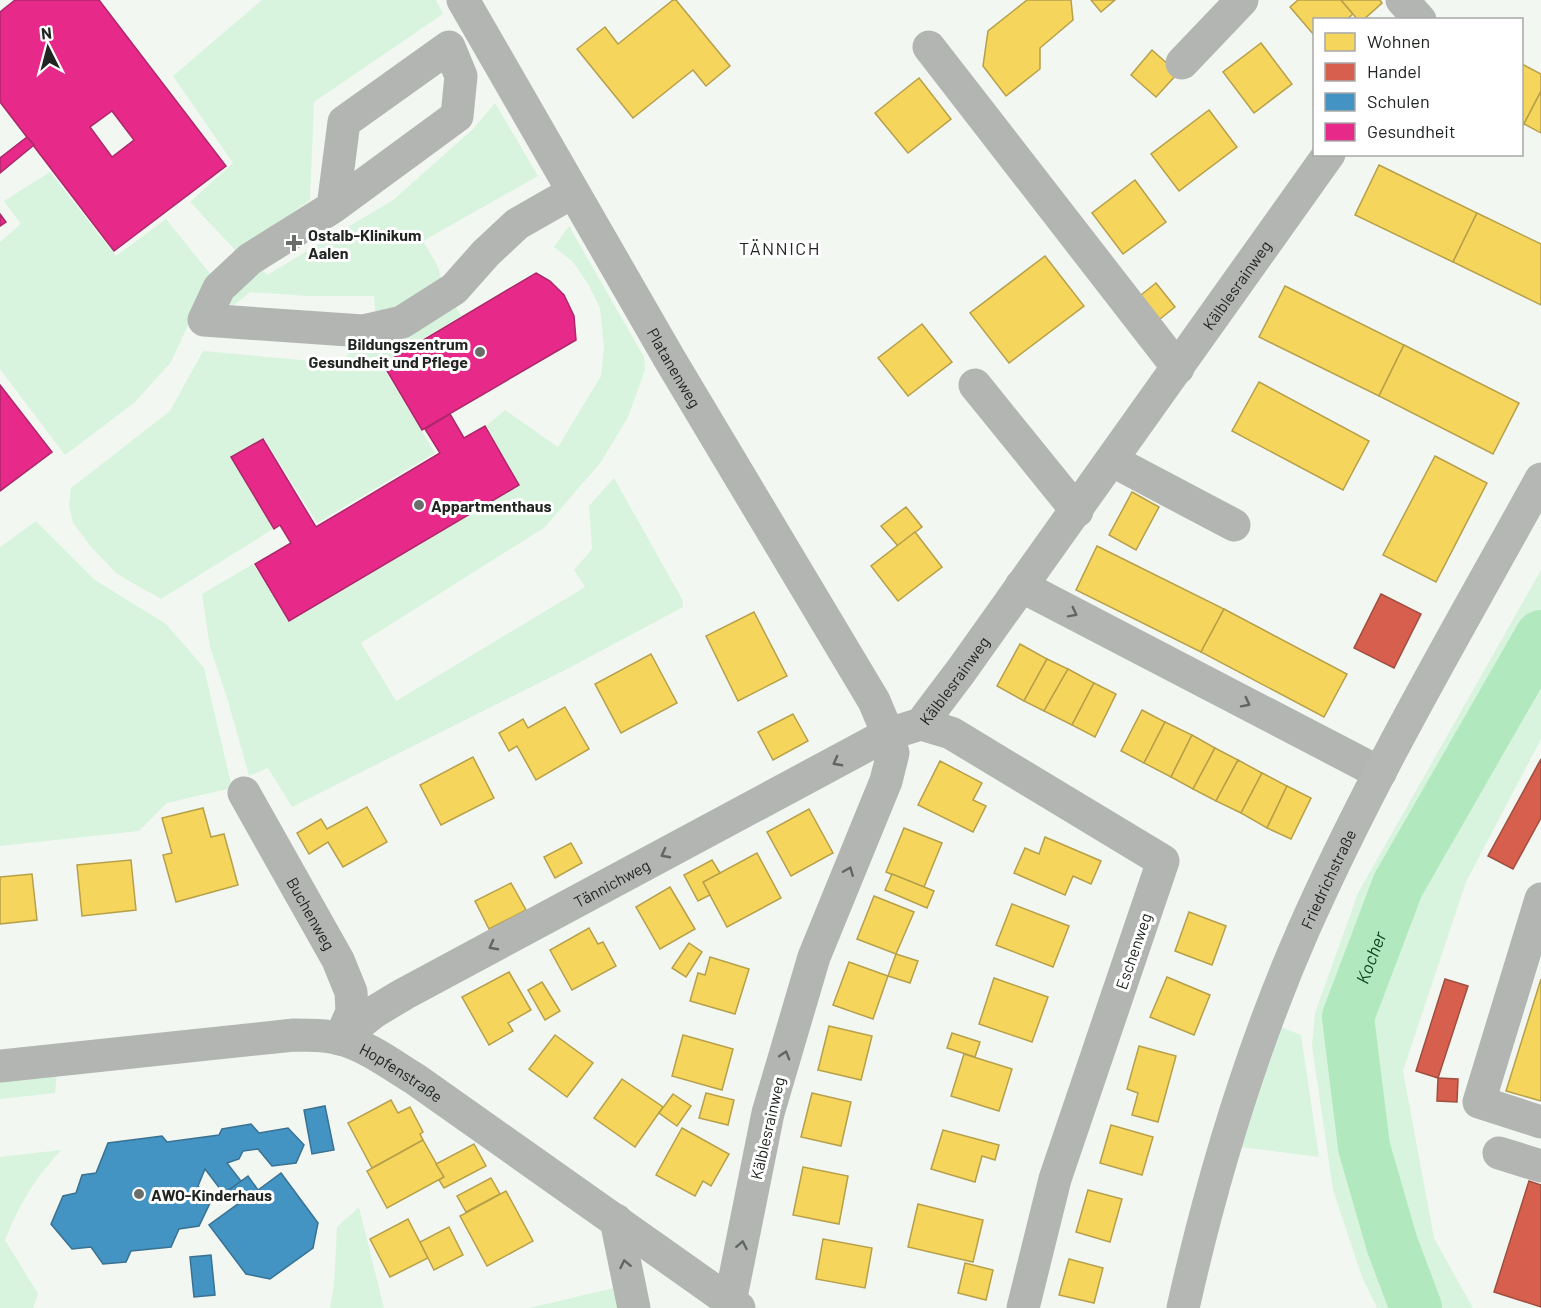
<svg xmlns="http://www.w3.org/2000/svg" width="1541" height="1308" font-family="Barlow,sans-serif">
	<style>
		.green { fill: #d9f4de }
		.homes { fill: #f6d55c; stroke: #b6a04a; stroke-width: 1.5 }
		.shops { fill: #d6604d; stroke: #a04e40; stroke-width: 1.5 }
		.schools { fill: #4393c3; stroke: #397292; stroke-width: 1.5 }
		.health { fill: #e7298a; stroke: #ac286a; stroke-width: 1.5; fill-rule: evenodd }
		.lines { fill: none; stroke-linecap: round; stroke-linejoin: round }
		.river { stroke: #b1e8bd; stroke-width: 52 }
		.minor { stroke: #b2b5b2; stroke-width: 33 }
		.major { stroke: #b4b7b4; stroke-width: 33 }
		.oneway { stroke: #626662 }
		.poi-dot { fill: #6a6e6a; stroke: #fff; stroke-width: 2 }
		.labels { text-anchor: middle; dominant-baseline: central; stroke-width: 6; stroke-linejoin: round; paint-order: stroke }
		.poi-label { font-size: 16px; font-weight: bold; fill: #212521; stroke: #fff; text-anchor: start }
		.street-label { font-size: 16px; fill: #212521; stroke: #fff }
		.neighbourhood-label { font-size: 18px; letter-spacing: 1.5px; fill: #212521; stroke: #fff }
		.water-label { font-size: 18px; font-style: italic; fill: #0f4823; stroke: #fff }
	</style>
	<rect width="100%" height="100%" fill="#f2f7f2"/>
	<!-- green -->
	<g class="green">
		<polygon points="262,0 436,0 443,14 314,102 310,200 237,252 190,202 233,163 173,76"/>
		<polygon points="495,103 538,176 423,241 438,266 441,279 376,319 374,296 308,296 250,292 232,307 229,301 259,266 267,275 393,200 473,129"/>
		<polygon points="50,172 116,256 166,219 211,275 171,362 134,403 65,455 0,369 0,242 21,224 4,201"/>
		<polygon points="569,226 644,357 645,370 628,417 601,462 544,528 361,643 396,701 585,587 574,570 592,549 589,506 614,478 682,599 683,607 567,669 292,807 268,768 249,776 228,701 210,647 202,594 253,564 289,622 520,485 486,426 505,410 558,447 601,376 604,347 600,308 588,284 573,262 554,247"/>
		<polygon points="453,302 461,316 381,364 435,453 317,523 264,438 231,458 273,529 161,599 117,574 92,548 73,523 69,506 71,488 170,411 203,351 345,364 351,342"/>
		<polygon points="36,521 95,580 166,624 204,668 232,788 167,803 139,831 0,846 0,547"/>
		<polygon points="1541,570 1541,739 1466,882 1403,1071 1434,1238 1473,1308 1377,1308 1362,1277 1333,1190 1312,1046 1315,1013 1358,893"/>
		<polygon points="1276,1025 1301,1035 1319,1157 1232,1146"/>
		<polygon points="57,1071 55,1093 0,1099 0,1077"/>
		<path d="M61,1150C34,1180 20,1203 5,1240L38,1294L33,1308H0V1157Z"/>
		<polygon points="359,1207 384,1308 330,1308 334,1285 337,1227"/>
		<polygon points="614,1288 618,1308 529,1308"/>
	</g>
	<!-- homes -->
	<g class="homes">
		<polygon points="673,0 676,0 730,66 706,86 693,70 633,118 577,49 605,27 618,44"/>
		<polygon points="1027,0 1071,0 1073,20 1040,48 1040,69 1006,96 983,66 988,31"/>
		<polygon points="1091,0 1115,0 1101,12"/>
		<polygon points="1298,0 1341,0 1353,14 1346,20 1314,20 1314,35 1290,7"/>
		<polygon points="1341,0 1380,0 1382,3 1363,20 1358,20"/>
		<polygon points="1261,43 1292,84 1254,113 1223,72"/>
		<polygon points="1152,50 1178,73 1156,97 1131,75"/>
		<polygon points="1522,64 1541,74 1541,91 1524,124 1522,123"/>
		<polygon points="919,78 951,119 908,153 875,113"/>
		<polygon points="1541,91 1541,133 1524,124"/>
		<polygon points="1209,110 1237,147 1179,191 1151,154"/>
		<polygon points="1379,165 1477,213 1453,262 1355,215"/>
		<polygon points="1135,180 1166,222 1123,254 1092,213"/>
		<polygon points="1477,213 1541,244 1541,305 1453,262"/>
		<polygon points="1045,256 1084,306 1009,363 970,313"/>
		<polygon points="1156,283 1175,307 1155,323 1136,299"/>
		<polygon points="1285,286 1404,345 1379,396 1259,337"/>
		<polygon points="922,324 952,362 908,396 878,358"/>
		<polygon points="1404,345 1519,403 1493,454 1379,396"/>
		<polygon points="1259,382 1369,441 1343,490 1232,431"/>
		<polygon points="1435,456 1487,483 1436,582 1383,555"/>
		<polygon points="1132,492 1159,507 1136,550 1109,535"/>
		<polygon points="906,507 922,527 898,546 881,526"/>
		<polygon points="915,532 942,567 898,601 871,566"/>
		<polygon points="1097,546 1224,609 1201,652 1076,590"/>
		<polygon points="1224,609 1347,674 1324,717 1201,652"/>
		<polygon points="754,612 787,676 738,701 706,636"/>
		<polygon points="1020,644 1047,659 1024,701 997,686"/>
		<polygon points="651,654 677,703 621,733 595,684"/>
		<polygon points="1047,659 1068,669 1044,711 1024,701"/>
		<polygon points="1068,669 1094,683 1072,725 1044,711"/>
		<polygon points="1094,683 1116,694 1095,737 1072,725"/>
		<polygon points="565,707 589,749 536,780 517,746 509,751 499,733 523,719 528,728"/>
		<polygon points="1142,710 1165,722 1144,763 1121,751"/>
		<polygon points="793,714 808,741 773,760 758,732"/>
		<polygon points="1165,722 1192,735 1171,777 1144,763"/>
		<polygon points="1192,735 1215,748 1193,789 1171,777"/>
		<polygon points="1215,748 1238,760 1216,801 1193,789"/>
		<polygon points="473,757 494,798 441,825 420,785"/>
		<polygon points="1238,760 1262,773 1241,813 1216,801"/>
		<polygon points="940,761 982,783 973,800 986,806 973,832 918,805"/>
		<polygon points="1262,773 1287,786 1267,828 1241,813"/>
		<polygon points="1287,786 1311,798 1291,839 1267,828"/>
		<polygon points="367,807 387,842 343,867 328,842 309,854 297,833 321,819 327,829"/>
		<polygon points="203,808 211,837 224,834 238,885 176,902 163,855 172,853 162,818"/>
		<polygon points="809,809 833,853 791,876 767,832"/>
		<polygon points="904,828 942,843 924,887 886,872"/>
		<polygon points="1045,837 1101,861 1091,884 1073,876 1065,895 1014,873 1025,848 1039,854"/>
		<polygon points="571,843 582,863 555,878 544,857"/>
		<polygon points="757,853 781,898 727,927 703,882"/>
		<polygon points="131,860 136,910 82,916 77,865"/>
		<polygon points="712,860 720,873 703,882 710,895 698,901 684,875"/>
		<polygon points="32,874 37,920 0,924 0,877"/>
		<polygon points="892,874 934,891 927,908 885,890"/>
		<polygon points="511,883 526,910 489,929 475,901"/>
		<polygon points="670,887 695,929 660,949 636,907"/>
		<polygon points="874,896 914,912 896,954 857,939"/>
		<polygon points="1012,904 1069,926 1053,967 996,945"/>
		<polygon points="1189,912 1226,926 1212,965 1175,951"/>
		<polygon points="589,928 598,944 603,942 616,966 572,990 550,950"/>
		<polygon points="689,943 702,952 686,977 672,968"/>
		<polygon points="896,954 918,961 910,983 888,976"/>
		<polygon points="710,957 749,969 735,1014 690,1001 698,973 705,975"/>
		<polygon points="849,962 888,976 873,1019 833,1005"/>
		<polygon points="509,972 531,1010 508,1023 513,1031 489,1045 462,997"/>
		<polygon points="1167,977 1210,995 1194,1035 1150,1017"/>
		<polygon points="994,978 1048,997 1032,1042 979,1024"/>
		<polygon points="1541,979 1541,1101 1506,1091"/>
		<polygon points="542,982 560,1011 545,1020 528,990"/>
		<polygon points="829,1026 872,1036 861,1080 818,1070"/>
		<polygon points="952,1033 980,1042 975,1057 947,1048"/>
		<polygon points="555,1035 593,1063 567,1097 529,1069"/>
		<polygon points="683,1035 733,1049 722,1090 672,1076"/>
		<polygon points="1139,1046 1176,1056 1158,1122 1132,1115 1138,1093 1127,1089"/>
		<polygon points="964,1054 1012,1069 999,1111 951,1096"/>
		<polygon points="622,1079 663,1107 635,1147 594,1118"/>
		<polygon points="706,1093 734,1100 728,1125 699,1118"/>
		<polygon points="812,1093 851,1102 841,1146 801,1137"/>
		<polygon points="673,1094 691,1106 677,1126 659,1113"/>
		<polygon points="391,1100 398,1113 410,1107 423,1132 420,1134 423,1140 372,1168 348,1123"/>
		<polygon points="1111,1125 1153,1137 1142,1175 1100,1163"/>
		<polygon points="682,1128 729,1154 711,1186 703,1181 695,1196 656,1175"/>
		<polygon points="943,1130 999,1145 995,1160 982,1156 975,1182 931,1169"/>
		<polygon points="423,1140 444,1177 387,1208 367,1171"/>
		<polygon points="474,1144 486,1166 444,1188 439,1180 444,1177 436,1164"/>
		<polygon points="803,1167 848,1176 839,1224 793,1215"/>
		<polygon points="491,1178 500,1194 466,1212 457,1196"/>
		<polygon points="1088,1190 1122,1199 1110,1242 1076,1232"/>
		<polygon points="506,1191 533,1241 487,1266 460,1216"/>
		<polygon points="918,1204 983,1220 973,1262 908,1247"/>
		<polygon points="408,1219 428,1258 390,1277 370,1239"/>
		<polygon points="449,1227 463,1255 434,1270 420,1242"/>
		<polygon points="823,1239 872,1248 865,1288 816,1279"/>
		<polygon points="1069,1259 1103,1268 1094,1303 1059,1295"/>
		<polygon points="965,1263 993,1270 986,1300 958,1293"/>
	</g>
	<!-- shops -->
	<g class="shops">
		<polygon points="1381,594 1421,614 1394,668 1354,648"/>
		<polygon points="1541,759 1541,818 1513,869 1488,856"/>
		<polygon points="1445,979 1468,986 1438,1078 1416,1071"/>
		<polygon points="1438,1078 1458,1079 1457,1102 1437,1101"/>
		<polygon points="1529,1181 1541,1185 1541,1307 1494,1292"/>
	</g>
	<!-- schools -->
	<g class="schools">
		<polygon points="325,1106 334,1150 312,1154 304,1110"/>
		<polygon points="251,1124 259,1133 288,1128 304,1145 296,1163 272,1166 258,1149 243,1151 239,1159 227,1163 241,1181 224,1194 205,1169 198,1186 211,1201 199,1226 179,1229 171,1247 131,1251 126,1262 103,1264 91,1247 72,1249 51,1224 63,1196 76,1193 82,1175 96,1173 108,1143 162,1136 167,1142 219,1135 222,1129"/>
		<polygon points="281,1173 318,1223 313,1248 270,1279 246,1274 209,1225 239,1203 229,1190 248,1176 258,1190"/>
		<polygon points="211,1255 215,1295 194,1297 190,1257"/>
	</g>
	<!-- health -->
	<g class="health">
		<path d="M15,0H99L226,166L114,251L0,102V12ZM112,111L134,140L112,157L90,127Z"/>
		<polygon points="27,137 34,145 0,173 0,158"/>
		<polygon points="0,214 6,222 0,226"/>
		<polygon points="536,273 550,281 564,295 574,316 576,340 422,430 383,364"/>
		<polygon points="0,385 52,452 0,491"/>
		<polygon points="450,414 464,438 485,426 519,485 289,621 255,564 291,543 280,525 274,529 231,457 263,439 316,527 440,453 425,429"/>
	</g>
	<g class="lines">
		<!-- river -->
		<path class="river" id="s1" d="M1416,1308L1392,1244L1364,1147L1348,1017L1398,885L1541,636"/>
		<!-- minor -->
		<g class="minor">
			<path id="s2" d="M463,0L669,358L874,701L888,734L893,753L886,781L814,957L768,1113L730,1302"/>
			<polyline points="1402,0 1420,20"/>
			<polyline points="929,47 1178,368"/>
			<polyline points="1182,63 1242,0"/>
			<polyline points="333,207 344,122 449,47 461,76 457,116 333,207 250,259 219,288 204,320 363,331 402,322 454,289 486,253 517,224 573,192"/>
			<polyline points="975,385 1077,511"/>
			<polyline points="1113,461 1234,525"/>
			<polyline points="1021,586 1380,773"/>
			<polyline points="921,724 951,733 1163,861 1055,1179 1023,1308"/>
			<path id="s3" d="M244,793L338,960L351,992L352,1012L340,1039"/>
			<polyline points="1541,899 1479,1102 1541,1122"/>
			<path id="s4" d="M340,1039L374,1012L404,994L888,734L921,724L961,671L1329,154"/>
			<path id="s5" d="M0,1066L294,1035C310,1035 326,1035 341,1039C368,1047 392,1065 415,1079L739,1308"/>
			<polyline points="1499,1153 1541,1166"/>
			<polyline points="616,1220 634,1308"/>
		</g>
		<!-- major -->
		<path class="major" id="s6" d="M1183,1308C1212,1179 1250,1052 1303,931C1372,775 1459,628 1541,479"/>
	</g>
	<!-- one-way arrows -->
	<defs><path id="oneway-chevron" d="M-2-3.5L2.5 0L-2 3.5" fill="none" stroke-width="1.6" stroke-linecap="round" stroke-linejoin="round" transform="scale(1.5)"/></defs>
	<g class="oneway">
		<use href="#oneway-chevron" transform="translate(1073 613) rotate(27)"/>
		<use href="#oneway-chevron" transform="translate(1246 703) rotate(27)"/>
		<use href="#oneway-chevron" transform="translate(837 762) rotate(152)"/>
		<use href="#oneway-chevron" transform="translate(665 854) rotate(152)"/>
		<use href="#oneway-chevron" transform="translate(849 871) rotate(-68)"/>
		<use href="#oneway-chevron" transform="translate(493 946) rotate(152)"/>
		<use href="#oneway-chevron" transform="translate(785 1055) rotate(-73)"/>
		<use href="#oneway-chevron" transform="translate(742 1245) rotate(-79)"/>
		<use href="#oneway-chevron" transform="translate(625 1264) rotate(-102)"/>
	</g>
	<!-- markers -->
	<g class="poi-dot">
		<path d="M291 234h6v6h6v6h-6v6h-6v-6h-6v-6h6z"/>
		<circle cx="480" cy="352" r="6"/>
		<circle cx="419" cy="505" r="6"/>
		<circle cx="139" cy="1194" r="6"/>
	</g>
	<g class="labels">
		<!-- poi labels -->
		<g class="poi-label">
			<text x="308" y="234">Ostalb-Klinikum<tspan x="308" dy="18">Aalen</tspan></text>
			<text x="468" y="343" text-anchor="end">Bildungszentrum<tspan x="468" dy="18">Gesundheit und Pflege</tspan></text>
			<text x="431" y="505">Appartmenthaus</text>
			<text x="151" y="1194">AWO-Kinderhaus</text>
		</g>
		<!-- street labels -->
		<g class="street-label">
			<text stroke="none"><textPath href="#s4" startOffset="1203">Kälblesrainweg</textPath></text>
			<text stroke="none"><textPath href="#s2" startOffset="424">Platanenweg</textPath></text>
			<text stroke="none"><textPath href="#s4" startOffset="717">Kälblesrainweg</textPath></text>
			<text stroke="none"><textPath href="#s6" startOffset="454">Friedrichstraße</textPath></text>
			<text stroke="none"><textPath href="#s4" startOffset="314">Tännichweg</textPath></text>
			<text stroke="none"><textPath href="#s3" startOffset="138">Buchenweg</textPath></text>
			<text transform="translate(1133 951) rotate(-71)">Eschenweg</text>
			<text stroke="none"><textPath href="#s5" startOffset="412">Hopfenstraße</textPath></text>
			<text transform="translate(767 1128) rotate(-77)">Kälblesrainweg</text>
		</g>
		<!-- neighbourhood labels -->
		<g class="neighbourhood-label">
			<text x="780" y="248">TÄNNICH</text>
		</g>
		<!-- water labels -->
		<g class="water-label">
			<text stroke="none"><textPath href="#s1" startOffset="364">Kocher</textPath></text>
		</g>
	</g>
	<!-- legend -->
	<rect x="1313" y="18" width="210" height="138" fill="#ffffff" stroke="#a6a8a6" stroke-width="1.5"/>
	<rect x="1325" y="33" width="30" height="18" fill="#f6d55c" stroke="#a6a8a6" stroke-width="1.5"/>
	<text x="1367" y="48" font-size="18" fill="#212521">Wohnen</text>
	<rect x="1325" y="63" width="30" height="18" fill="#d6604d" stroke="#a6a8a6" stroke-width="1.5"/>
	<text x="1367" y="78" font-size="18" fill="#212521">Handel</text>
	<rect x="1325" y="93" width="30" height="18" fill="#4393c3" stroke="#a6a8a6" stroke-width="1.5"/>
	<text x="1367" y="108" font-size="18" fill="#212521">Schulen</text>
	<rect x="1325" y="123" width="30" height="18" fill="#e7298a" stroke="#a6a8a6" stroke-width="1.5"/>
	<text x="1367" y="138" font-size="18" fill="#212521">Gesundheit</text>
	<!-- north arrow -->
	<g transform="translate(48 48) rotate(354)" stroke="#ffffff" stroke-width="4.5" paint-order="stroke">
	<path d="M0-4.5L10 22L0 15L-10 22Z" fill="#212521"/>
	<text y="-9" font-size="16" font-weight="bold" text-anchor="middle" fill="#212521">N</text>
	</g>
</svg>
